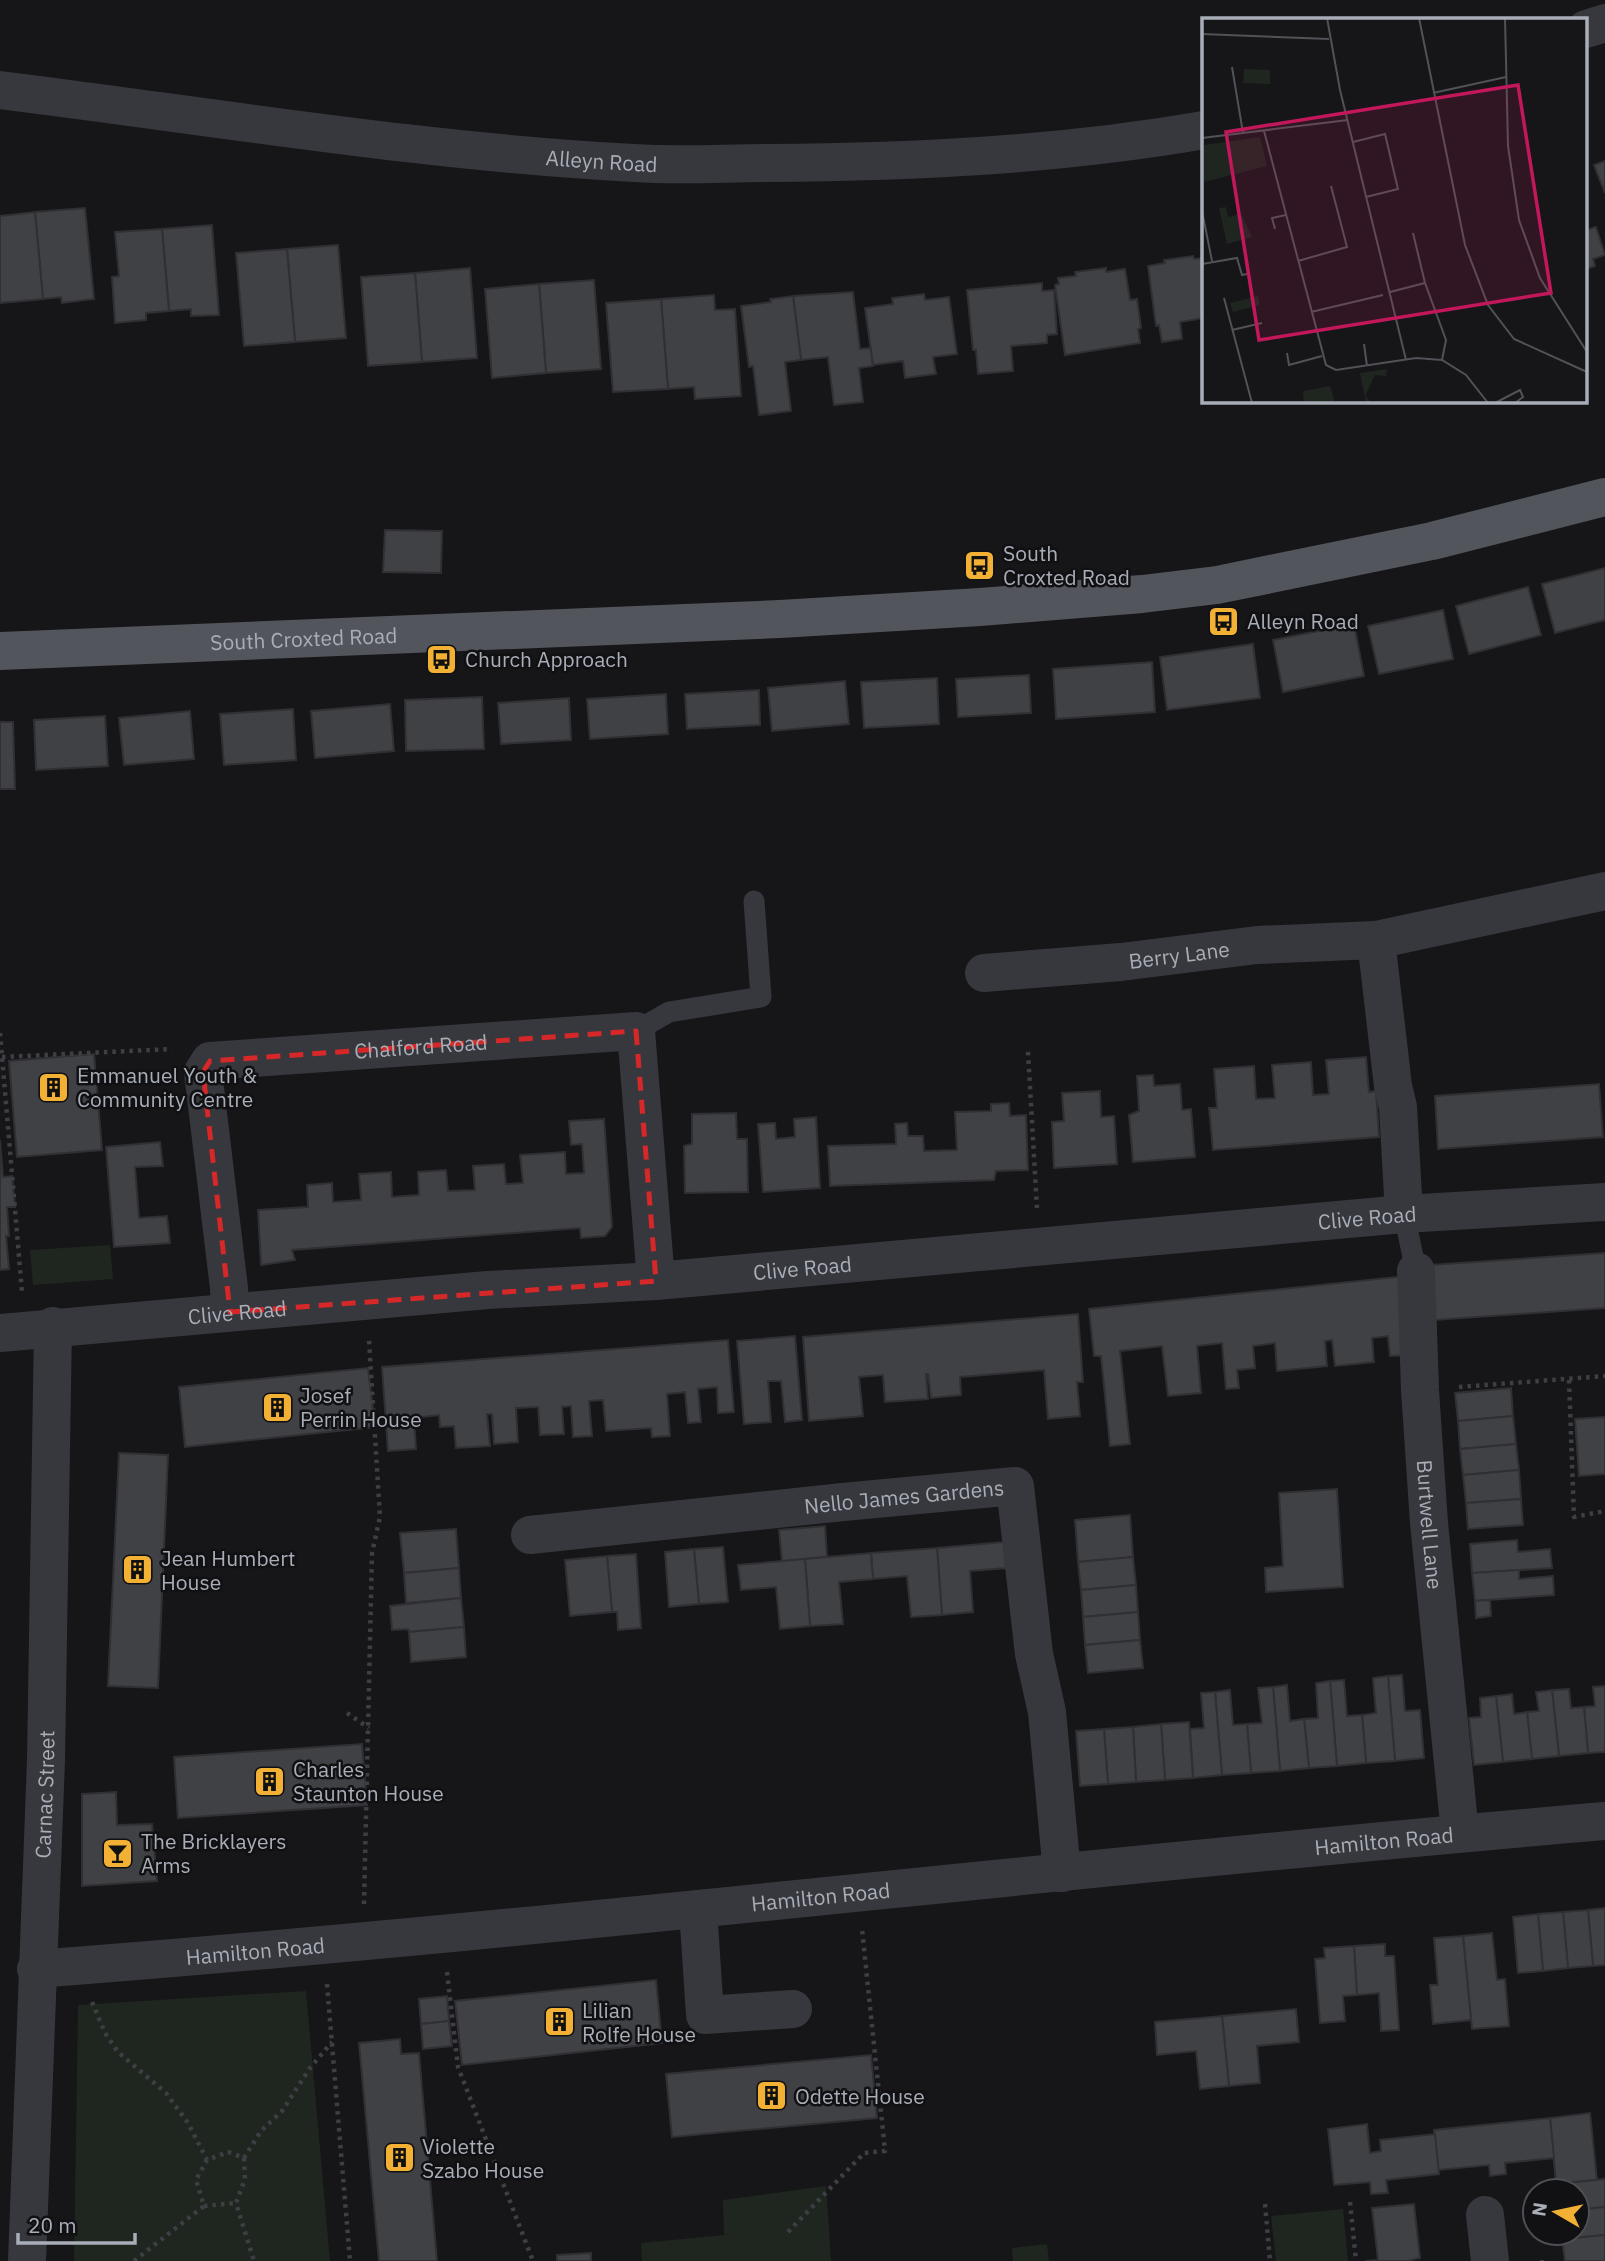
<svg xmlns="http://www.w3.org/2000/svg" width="1605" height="2261" font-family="'IBM Plex Sans',sans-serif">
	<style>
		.green { fill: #1e261f }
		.building { fill: #404145; stroke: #303034; stroke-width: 2 }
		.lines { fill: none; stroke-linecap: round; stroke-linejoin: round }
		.path { stroke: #3d3f44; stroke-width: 4.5; stroke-dasharray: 3.5 5; stroke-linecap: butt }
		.lane { stroke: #37383d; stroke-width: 21 }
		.street { stroke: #37383d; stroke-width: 38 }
		.primary { stroke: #53555c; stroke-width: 38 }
		.marked { fill: none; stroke: #d62828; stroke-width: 5; stroke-dasharray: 14 9; stroke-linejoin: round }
		.labels { text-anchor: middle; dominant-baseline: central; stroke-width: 5; stroke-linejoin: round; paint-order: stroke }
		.street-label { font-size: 21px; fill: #a8adb8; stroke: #111113 }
		.poi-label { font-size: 21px; fill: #a8adb8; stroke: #111113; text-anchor: start }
		.inset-road { fill: none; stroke: #505258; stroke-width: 2 }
		.view { fill: #c2185b; fill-opacity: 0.15; stroke: #c2185b; stroke-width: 3.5 }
		.inset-edge { fill: none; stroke: #a8adb8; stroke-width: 3.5 }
	</style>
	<rect width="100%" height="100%" fill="#161618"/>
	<!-- green -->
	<g class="green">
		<polygon points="110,1245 113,1279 33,1285 30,1250"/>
		<polygon points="306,1991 330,2261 74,2261 78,2005"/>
		<polygon points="826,2186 831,2261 642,2261 641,2243 724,2235 723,2200"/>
		<polygon points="1343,2209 1348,2261 1276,2261 1271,2216"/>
		<polygon points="1047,2244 1049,2261 1013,2261 1012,2248"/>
	</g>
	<!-- building -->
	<g class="building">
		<polygon points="1605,161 1605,193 1594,165"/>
		<polygon points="85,208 94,299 62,303 61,297 43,299 35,212"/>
		<polygon points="35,212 43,299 0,303 0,216"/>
		<polygon points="212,225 219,315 191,316 191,309 169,311 162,229"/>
		<polygon points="1596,227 1605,255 1593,259 1595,266 1586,269 1586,230"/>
		<polygon points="162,229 169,311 146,313 146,320 115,323 112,277 119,276 115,232"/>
		<polygon points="338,245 346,338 295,342 287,249"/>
		<polygon points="287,249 295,342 244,346 236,253"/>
		<polygon points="1193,256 1194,259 1204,258 1204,318 1180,322 1182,339 1162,342 1159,325 1156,326 1148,266 1165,263 1164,260"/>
		<polygon points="470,268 477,358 422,362 415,273"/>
		<polygon points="1106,268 1106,272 1125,269 1130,300 1137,299 1141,328 1138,329 1140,343 1065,355 1055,285 1059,284 1058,278 1076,276 1075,272"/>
		<polygon points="415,273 422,362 368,366 361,277"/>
		<polygon points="594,280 601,369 546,373 539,284"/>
		<polygon points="1042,283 1042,291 1054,290 1057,334 1047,335 1047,343 1011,346 1013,371 978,374 976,350 973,350 967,290"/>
		<polygon points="539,284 546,373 492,378 485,289"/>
		<polygon points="853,292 860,349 871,348 873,366 859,368 863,402 834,405 828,357 801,360 793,296"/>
		<polygon points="924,294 925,300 949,297 957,354 933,357 936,374 905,378 903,361 873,365 865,308 893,304 892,298"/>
		<polygon points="714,295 715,310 735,309 741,396 695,399 694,387 668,389 661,299"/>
		<polygon points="793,296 801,360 785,362 791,411 759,415 753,366 749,367 741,306 771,302 770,299"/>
		<polygon points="661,299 668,389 613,392 606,303"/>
		<polygon points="385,530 442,531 441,573 383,572"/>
		<polygon points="1605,568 1605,620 1555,633 1542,584"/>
		<polygon points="1528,587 1541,635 1469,654 1456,606"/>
		<polygon points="1443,610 1453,659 1379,674 1368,626"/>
		<polygon points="1354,624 1364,676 1283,692 1273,640"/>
		<polygon points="1253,644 1260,698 1167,710 1160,657"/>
		<polygon points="1152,662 1155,712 1056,719 1053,669"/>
		<polygon points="1029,675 1031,713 958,717 956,679"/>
		<polygon points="937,678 939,724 864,728 861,682"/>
		<polygon points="845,681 849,724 772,731 768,688"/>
		<polygon points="759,690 760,725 687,729 685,694"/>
		<polygon points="666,694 668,734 590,739 587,699"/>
		<polygon points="482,697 484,749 406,751 405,700"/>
		<polygon points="569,698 571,740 501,744 498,703"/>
		<polygon points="390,704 394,751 315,758 311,711"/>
		<polygon points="293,709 296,760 224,765 220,714"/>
		<polygon points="190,711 194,759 124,765 119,718"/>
		<polygon points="105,716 108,766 36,770 34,720"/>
		<polygon points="0,722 13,722 15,789 0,789"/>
		<polygon points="94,1054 102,1150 17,1157 9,1061"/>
		<polygon points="1366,1057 1369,1092 1376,1091 1379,1137 1213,1150 1209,1108 1217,1108 1214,1069 1254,1066 1256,1099 1275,1098 1272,1065 1311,1062 1313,1095 1329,1094 1326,1060"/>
		<polygon points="1153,1075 1154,1086 1180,1084 1182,1110 1191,1109 1195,1157 1133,1162 1129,1115 1139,1111 1137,1076"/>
		<polygon points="1599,1084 1603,1137 1438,1149 1435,1096"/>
		<polygon points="1100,1091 1101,1117 1114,1116 1117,1164 1054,1168 1052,1122 1064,1121 1062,1093"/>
		<polygon points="1009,1103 1010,1116 1026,1115 1028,1170 996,1171 994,1180 830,1186 828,1146 896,1144 895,1124 907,1123 908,1136 923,1136 924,1151 957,1150 955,1112 991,1111 991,1104"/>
		<polygon points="736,1113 737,1139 747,1139 748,1192 685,1193 684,1146 692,1144 692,1114"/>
		<polygon points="816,1117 820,1188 763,1192 758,1124 775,1123 776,1139 795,1137 794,1119"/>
		<polygon points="604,1119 612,1227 605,1236 581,1238 580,1228 292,1250 295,1260 261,1265 258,1210 308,1207 307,1185 332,1183 333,1202 361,1200 359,1174 391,1172 392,1197 419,1195 418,1172 446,1170 448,1191 475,1190 473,1166 504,1164 506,1184 523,1183 520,1155 565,1152 566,1174 584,1173 582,1144 571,1145 569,1121"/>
		<polygon points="0,1140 3,1177 12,1176 15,1207 7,1207 9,1236 6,1236 9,1269 0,1270"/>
		<polygon points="160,1142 163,1166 135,1167 139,1218 167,1216 170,1243 114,1247 106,1147"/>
		<polygon points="1605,1253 1605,1308 1435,1320 1431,1265"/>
		<polygon points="1406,1276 1410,1355 1390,1356 1388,1336 1372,1338 1374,1362 1335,1366 1332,1340 1325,1341 1327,1366 1277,1371 1275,1343 1253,1346 1255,1368 1237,1370 1239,1388 1226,1389 1222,1343 1197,1346 1201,1393 1168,1396 1162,1346 1120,1351 1130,1444 1110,1446 1101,1356 1094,1356 1089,1309"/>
		<polygon points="1078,1314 1083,1382 1077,1382 1080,1416 1048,1419 1044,1370 960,1377 961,1395 931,1398 928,1374 926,1374 928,1399 885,1402 883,1375 859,1377 863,1416 809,1421 803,1337"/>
		<polygon points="795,1336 802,1420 785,1422 781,1381 768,1381 771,1422 744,1424 737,1341"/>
		<polygon points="728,1340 734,1412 718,1413 717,1387 698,1389 701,1422 688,1423 685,1392 667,1394 670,1436 652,1437 651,1428 606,1431 603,1400 589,1401 592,1436 573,1437 571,1406 562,1407 564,1434 540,1435 538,1407 516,1408 518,1442 494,1444 492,1414 487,1414 490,1446 456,1448 454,1426 440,1427 439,1415 414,1418 416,1449 388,1451 382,1367"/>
		<polygon points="368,1368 375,1427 185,1447 179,1387"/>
		<polygon points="1511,1388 1513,1416 1458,1421 1455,1393"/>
		<polygon points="1513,1416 1516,1444 1460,1449 1458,1421"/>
		<polygon points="1605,1417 1605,1474 1579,1476 1575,1419"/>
		<polygon points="1516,1444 1519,1470 1463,1475 1460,1449"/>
		<polygon points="119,1453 168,1455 158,1688 108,1686"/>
		<polygon points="1519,1470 1521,1499 1466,1503 1463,1475"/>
		<polygon points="1337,1489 1343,1587 1266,1592 1265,1568 1283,1566 1279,1493"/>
		<polygon points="1521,1499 1523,1525 1468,1529 1466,1503"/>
		<polygon points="1130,1515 1133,1557 1078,1562 1075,1520"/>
		<polygon points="825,1526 827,1557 782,1561 779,1530"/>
		<polygon points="456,1529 459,1568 404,1573 400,1533"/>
		<polygon points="1517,1540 1518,1552 1550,1549 1552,1568 1472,1573 1470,1544"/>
		<polygon points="1004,1542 1006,1568 970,1571 973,1612 942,1615 937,1548"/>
		<polygon points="723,1547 728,1602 699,1604 694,1549"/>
		<polygon points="937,1548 942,1615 911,1617 907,1576 873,1579 871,1553"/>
		<polygon points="694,1549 699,1604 669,1607 665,1552"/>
		<polygon points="871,1553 873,1579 839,1582 843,1624 810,1626 805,1559"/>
		<polygon points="636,1554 641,1628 618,1630 617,1612 612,1612 607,1556"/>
		<polygon points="607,1556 612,1612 570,1616 565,1560"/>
		<polygon points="1133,1557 1136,1585 1081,1590 1078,1562"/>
		<polygon points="805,1559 810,1626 780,1629 776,1587 741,1590 738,1565"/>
		<polygon points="459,1568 461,1598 406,1603 404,1573"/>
		<polygon points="1519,1570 1519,1579 1553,1576 1554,1595 1475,1601 1472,1573"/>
		<polygon points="1136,1585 1138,1612 1083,1617 1081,1590"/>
		<polygon points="461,1598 464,1627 409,1632 408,1629 392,1630 390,1606"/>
		<polygon points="1490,1600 1491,1616 1476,1618 1475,1601"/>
		<polygon points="1138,1612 1140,1640 1085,1645 1083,1617"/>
		<polygon points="464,1627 466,1657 411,1662 409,1632"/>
		<polygon points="1140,1640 1143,1668 1088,1673 1085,1645"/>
		<polygon points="1402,1675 1405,1711 1420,1710 1424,1758 1395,1761 1388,1676"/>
		<polygon points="1388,1676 1395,1761 1366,1763 1362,1715 1376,1713 1373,1678"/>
		<polygon points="1344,1680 1347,1716 1362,1715 1366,1763 1337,1766 1330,1681"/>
		<polygon points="1330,1681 1337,1766 1309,1768 1304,1719 1318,1718 1316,1683"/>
		<polygon points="1287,1685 1290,1721 1304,1719 1309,1768 1280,1771 1273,1687"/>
		<polygon points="1605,1686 1605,1752 1588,1753 1584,1707 1595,1706 1593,1687"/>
		<polygon points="1273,1687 1280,1771 1251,1773 1247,1724 1262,1723 1258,1688"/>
		<polygon points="1569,1689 1571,1708 1584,1707 1588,1753 1559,1756 1552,1690"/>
		<polygon points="1230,1690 1233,1725 1247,1724 1251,1773 1222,1775 1215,1692"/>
		<polygon points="1552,1690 1559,1756 1532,1759 1527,1712 1539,1711 1536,1692"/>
		<polygon points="1215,1692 1222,1775 1193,1778 1190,1729 1204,1728 1201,1693"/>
		<polygon points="1512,1694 1514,1714 1527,1712 1532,1759 1503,1762 1496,1696"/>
		<polygon points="1496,1696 1503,1762 1474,1765 1469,1718 1481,1717 1480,1698"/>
		<polygon points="1189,1722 1193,1778 1165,1780 1161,1724"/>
		<polygon points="1161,1724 1165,1780 1136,1782 1133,1727"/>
		<polygon points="1133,1727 1136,1782 1108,1784 1104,1729"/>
		<polygon points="1104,1729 1108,1784 1080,1786 1076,1731"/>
		<polygon points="362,1744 367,1805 178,1818 174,1757"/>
		<polygon points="116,1792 117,1825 152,1824 157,1881 82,1886 82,1794"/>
		<polygon points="1605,1908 1605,1965 1593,1966 1588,1910"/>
		<polygon points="1588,1910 1593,1966 1568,1968 1563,1912"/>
		<polygon points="1563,1912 1568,1968 1543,1971 1538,1914"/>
		<polygon points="1538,1914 1543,1971 1518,1973 1513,1917"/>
		<polygon points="1492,1933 1497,1980 1505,1979 1509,2026 1472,2029 1463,1936"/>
		<polygon points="1463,1936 1471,2020 1433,2024 1430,1985 1438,1985 1434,1938"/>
		<polygon points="1385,1944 1385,1956 1394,1956 1399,2030 1381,2031 1379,1993 1357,1995 1354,1946"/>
		<polygon points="1354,1946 1357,1995 1343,1996 1345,2021 1320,2023 1315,1959 1325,1958 1324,1948"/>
		<polygon points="656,1980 662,2043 462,2065 455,2001"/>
		<polygon points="447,1996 449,2021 421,2024 419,1999"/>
		<polygon points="1296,2009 1299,2042 1257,2046 1260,2083 1229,2086 1222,2016"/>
		<polygon points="1222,2016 1229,2086 1200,2089 1196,2051 1157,2055 1155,2022"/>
		<polygon points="449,2021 452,2046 423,2049 421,2024"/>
		<polygon points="400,2039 401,2054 419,2053 437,2261 379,2261 359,2043"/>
		<polygon points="871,2055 877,2118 672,2137 666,2074"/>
		<polygon points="1590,2113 1597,2180 1556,2184 1550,2118"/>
		<polygon points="1550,2118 1554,2158 1505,2163 1506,2174 1490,2176 1489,2165 1438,2170 1434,2130"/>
		<polygon points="1367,2124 1370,2153 1381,2151 1380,2140 1435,2134 1439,2174 1386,2180 1388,2193 1371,2194 1370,2182 1334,2185 1328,2129"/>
		<polygon points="1605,2179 1605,2207 1577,2210 1577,2191 1557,2191 1556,2184"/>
		<polygon points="1414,2204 1420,2258 1407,2261 1366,2261 1378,2260 1372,2208"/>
		<polygon points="1605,2207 1605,2235 1562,2239 1562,2233 1577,2233 1577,2210"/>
		<polygon points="1605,2235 1605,2261 1565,2261 1562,2239"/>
		<polygon points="591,2253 591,2261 557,2261 557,2255"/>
	</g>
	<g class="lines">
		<!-- path -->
		<g class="path">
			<polyline points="0,1033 22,1292"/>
			<polyline points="1028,1052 1037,1208"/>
			<polyline points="2,1057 172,1049"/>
			<polyline points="1569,1380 1574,1517 1605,1511"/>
			<polyline points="1459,1387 1605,1376"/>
			<polyline points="347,1713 369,1728"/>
			<polyline points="364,1904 372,1553 380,1517 369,1340"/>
			<polyline points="447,1972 458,2067 533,2261"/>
			<polyline points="327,1984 350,2261"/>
			<polyline points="92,2002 105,2033 118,2052 166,2093 188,2123 207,2160"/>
			<polyline points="244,2158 245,2179 236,2203 254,2261"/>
			<polyline points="1350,2202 1356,2261"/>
			<polyline points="1265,2204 1270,2261"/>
			<polyline points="204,2206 236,2203"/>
			<polyline points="788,2232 864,2153 885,2151 862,1929"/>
			<polyline points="1542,2260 1542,2261"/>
			<polyline points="134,2261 204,2206 196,2180 207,2160 228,2152 244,2158 261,2131 282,2111 310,2068 332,2042"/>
		</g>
		<!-- lane -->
		<g class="lane">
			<polyline points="636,1031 669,1012 761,997 754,901"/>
			<polyline points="1404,1214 1416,1271"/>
		</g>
		<!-- street -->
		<g class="street">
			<polyline points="1586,29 1605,23"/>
			<path id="s1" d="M0,90C211,116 422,152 634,163C679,166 724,163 768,163C914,162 1060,155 1204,130"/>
			<path id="s2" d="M984,973L1121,962L1257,945L1376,940"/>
			<polyline points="1404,1214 1398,1107 1393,1086 1376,940 1605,891"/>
			<path id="s3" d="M1416,1271L1420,1390L1429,1523L1460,1833"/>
			<path id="s4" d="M230,1312L229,1288L203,1072L210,1061L636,1031L656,1281"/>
			<path id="s5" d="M0,1333L488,1290L656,1281L1404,1214L1605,1202"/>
			<path id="s6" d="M530,1535L843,1502L1015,1486L1034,1654L1047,1712L1062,1873"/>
			<polyline points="698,1909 705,2015 793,2009"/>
			<path id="s7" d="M36,1969C560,1929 1082,1865 1605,1821"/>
			<polyline points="1485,2215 1490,2261"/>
			<path id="s8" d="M27,2261L46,1760L53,1326"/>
		</g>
		<!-- primary -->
		<path class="primary" id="s9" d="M0,651L780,619L980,607L1142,594L1217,585L1432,541L1605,497"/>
	</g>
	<!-- marked area -->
	<path class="marked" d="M636,1031L656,1281L230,1312L203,1072L210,1061Z"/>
	<!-- icons -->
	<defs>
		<symbol id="bus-square" viewBox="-11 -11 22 22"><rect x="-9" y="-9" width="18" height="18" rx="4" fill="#f2b134" stroke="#111113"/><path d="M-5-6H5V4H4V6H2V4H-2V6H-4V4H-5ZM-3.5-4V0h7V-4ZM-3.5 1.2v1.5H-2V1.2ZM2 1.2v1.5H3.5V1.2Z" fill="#111"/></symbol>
		<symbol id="building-square" viewBox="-11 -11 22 22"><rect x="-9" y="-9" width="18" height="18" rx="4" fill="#f2b134" stroke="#111113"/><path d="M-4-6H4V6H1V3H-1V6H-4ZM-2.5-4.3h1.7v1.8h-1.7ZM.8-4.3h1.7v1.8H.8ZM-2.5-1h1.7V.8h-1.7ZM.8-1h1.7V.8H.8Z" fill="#111"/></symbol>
		<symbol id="bar-square" viewBox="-11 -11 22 22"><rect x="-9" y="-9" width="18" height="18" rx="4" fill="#f2b134" stroke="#111113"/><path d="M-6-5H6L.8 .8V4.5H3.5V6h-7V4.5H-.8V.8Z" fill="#111"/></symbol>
	</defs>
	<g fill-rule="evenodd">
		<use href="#bus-square" x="962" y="548" width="35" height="35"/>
		<use href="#bus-square" x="1206" y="604" width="35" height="35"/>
		<use href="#bus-square" x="424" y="642" width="35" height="35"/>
		<use href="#building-square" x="36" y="1070" width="35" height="35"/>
		<use href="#building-square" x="260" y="1390" width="35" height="35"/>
		<use href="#building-square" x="120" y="1552" width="35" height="35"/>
		<use href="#building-square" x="252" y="1764" width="35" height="35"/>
		<use href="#bar-square" x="100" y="1836" width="35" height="35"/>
		<use href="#building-square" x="542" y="2004" width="35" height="35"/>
		<use href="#building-square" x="754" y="2078" width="35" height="35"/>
		<use href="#building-square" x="382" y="2140" width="35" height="35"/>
	</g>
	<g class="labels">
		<!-- street labels -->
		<g class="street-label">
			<text stroke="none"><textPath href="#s1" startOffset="606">Alleyn Road</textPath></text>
			<text stroke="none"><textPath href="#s9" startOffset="304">South Croxted Road</textPath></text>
			<text stroke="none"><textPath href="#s2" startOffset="196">Berry Lane</textPath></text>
			<text stroke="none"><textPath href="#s4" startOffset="466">Chalford Road</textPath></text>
			<text stroke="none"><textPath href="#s5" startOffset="1372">Clive Road</textPath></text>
			<text stroke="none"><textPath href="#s5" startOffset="805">Clive Road</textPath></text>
			<text stroke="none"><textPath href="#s5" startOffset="238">Clive Road</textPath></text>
			<text stroke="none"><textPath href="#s6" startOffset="376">Nello James Gardens</textPath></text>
			<text stroke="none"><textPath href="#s3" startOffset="254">Burtwell Lane</textPath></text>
			<text stroke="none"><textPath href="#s8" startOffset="467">Carnac Street</textPath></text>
			<text stroke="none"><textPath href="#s7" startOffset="1354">Hamilton Road</textPath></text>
			<text stroke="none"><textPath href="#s7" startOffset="788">Hamilton Road</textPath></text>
			<text stroke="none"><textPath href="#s7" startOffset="220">Hamilton Road</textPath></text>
		</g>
		<!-- poi labels -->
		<g class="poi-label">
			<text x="1003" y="553">South<tspan x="1003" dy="24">Croxted Road</tspan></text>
			<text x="1247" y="621">Alleyn Road</text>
			<text x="465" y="659">Church Approach</text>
			<text x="77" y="1075">Emmanuel Youth &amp;<tspan x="77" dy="24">Community Centre</tspan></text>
			<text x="300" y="1395">Josef<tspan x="300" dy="24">Perrin House</tspan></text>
			<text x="161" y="1558">Jean Humbert<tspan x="161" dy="24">House</tspan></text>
			<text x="293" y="1769">Charles<tspan x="293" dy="24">Staunton House</tspan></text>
			<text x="141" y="1841">The Bricklayers<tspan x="141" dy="24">Arms</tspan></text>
			<text x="582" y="2010">Lilian<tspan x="582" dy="24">Rolfe House</tspan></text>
			<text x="795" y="2096">Odette House</text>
			<text x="422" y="2146">Violette<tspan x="422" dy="24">Szabo House</tspan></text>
		</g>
	</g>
	<!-- overview -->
	<g transform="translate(1202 18)">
		<rect width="385" height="385" fill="#161618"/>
		<path d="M42,51L68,52V66L41,65ZM58,119L65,148L2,164V127ZM24,189L26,199L39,196L50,219L25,226L17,190ZM56,278L58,287L31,294L28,285ZM185,351L184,358L173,357L163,378L170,385H164L158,355ZM128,368L133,385H102L101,373Z" fill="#1e261f"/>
		<path class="inset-road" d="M125,0L138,72L204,342M217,0L263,227L286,287L312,321L385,354M303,0L306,128L317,202L338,260L385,334M0,16L127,21M30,49L41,115M231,75L304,59M62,113L124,347L134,352L214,340L240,342L264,357L286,385M0,120L146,102M151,124L183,116L196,171L164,179M0,193L10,243M73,211L70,200L84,197M211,215L223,265M96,243L145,229L129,168M0,246L35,240L40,257L45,256M188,274L223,265L244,322L240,342M22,280L50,385M109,294L181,277M30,312L60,305M162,326L165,348M85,335L87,347L120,338M293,385L318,372L321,379L313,385"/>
		<path class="view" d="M316,67L349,275L57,322L24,114Z"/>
		<rect width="385" height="385" class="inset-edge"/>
	</g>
	<!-- north arrow -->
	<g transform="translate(1556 2212) rotate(279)"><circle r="33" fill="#111113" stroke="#4d4f55" stroke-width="2"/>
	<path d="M0-5L12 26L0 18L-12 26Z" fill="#f2b134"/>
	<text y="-10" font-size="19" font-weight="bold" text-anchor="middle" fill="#a8adb8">N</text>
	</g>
	<!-- scale -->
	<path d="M18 2233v10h117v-10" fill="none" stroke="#a8adb8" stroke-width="3.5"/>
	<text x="28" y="2233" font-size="21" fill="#a8adb8" stroke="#111113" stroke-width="5" paint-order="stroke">20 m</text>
</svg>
